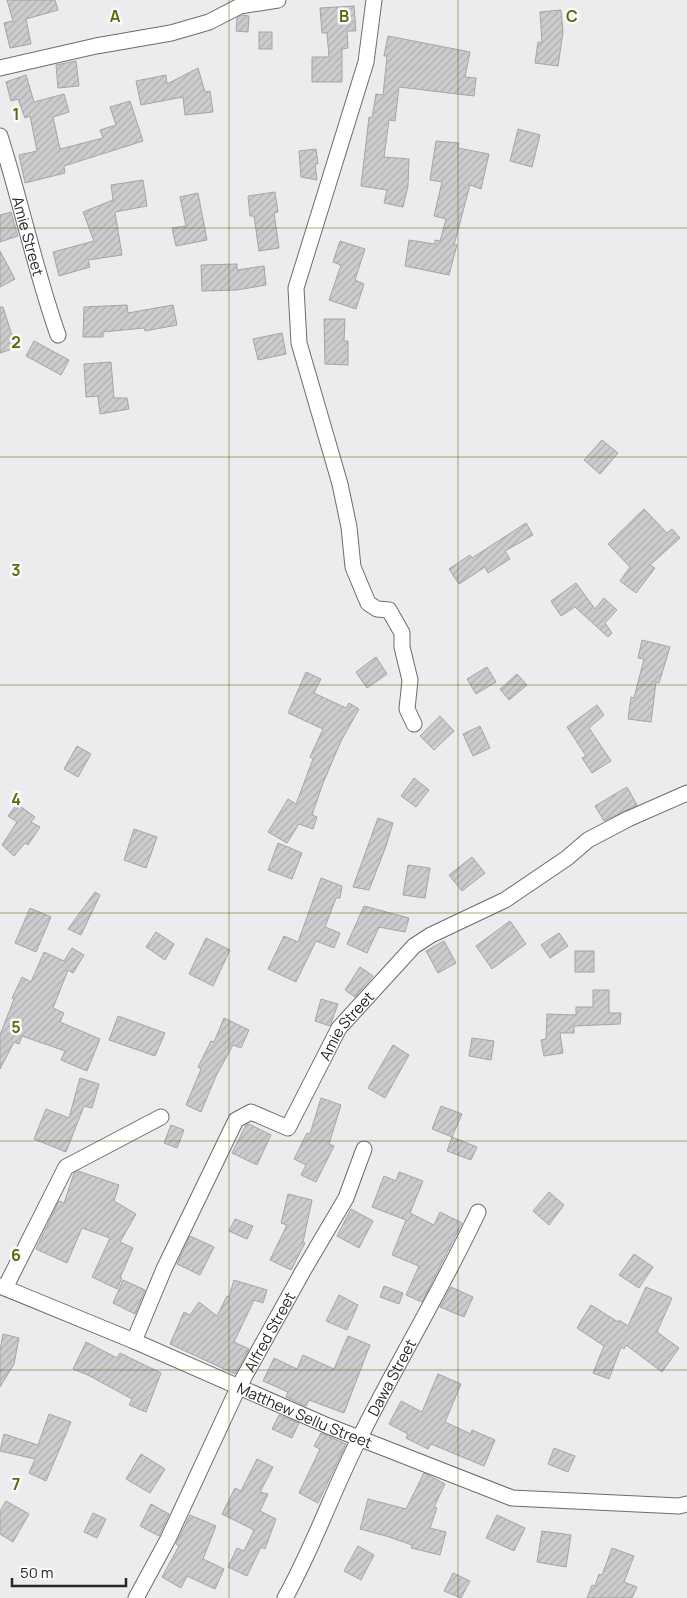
<svg xmlns="http://www.w3.org/2000/svg" width="687" height="1598" font-family="Manrope,sans-serif">
	<style>
		.building { fill: url(#building-hatch); stroke: #a4a5a6 }
		.lines { fill: none; stroke-linecap: round; stroke-linejoin: round }
		.street-casing { stroke: #6b6c6d; stroke-width: 17 }
		.street { stroke: #fff; stroke-width: 15 }
		.grid { fill: none; stroke: #60680b; stroke-width: 1; stroke-opacity: 0.55 }
		.labels { text-anchor: middle; dominant-baseline: central; stroke-width: 5; stroke-linejoin: round; paint-order: stroke }
		.street-label { font-size: 15px; fill: #252626; stroke: #f9fafb }
		.grid-label { font-size: 16px; text-anchor: middle; font-weight: bold; fill: #60680b; stroke: #f9fafb; stroke-width: 5; stroke-linejoin: round; paint-order: stroke }
	</style>
	<defs>
		<pattern id="building-hatch" width="6" height="6" patternUnits="userSpaceOnUse" patternTransform="scale(1.25)"><rect width="6" height="6" fill="#cbcccd"/><path d="M-1 1l2-2M0 6l6-6M5 7l2-2" fill="none" stroke="#aeafb0"/></pattern>
	</defs>
	<rect width="100%" height="100%" fill="#ececee"/>
	<!-- building -->
	<g class="building">
		<polygon points="7,0 55,0 58,10 26,19 31,44 10,48 4,23 13,21"/>
		<polygon points="354,6 356,31 347,31 348,48 342,49 342,82 312,82 312,57 329,57 327,33 322,33 320,8"/>
		<polygon points="561,10 563,32 558,66 535,63 538,42 542,43 540,12"/>
		<polygon points="242,15 249,16 248,32 236,31 237,18"/>
		<rect x="259" y="32" width="13" height="17"/>
		<polygon points="388,36 470,52 465,77 476,78 474,96 399,87 395,121 389,120 384,157 409,159 408,186 403,207 384,203 387,190 361,186 369,117 372,118 376,94 383,95 387,56 384,56"/>
		<polygon points="76,61 79,86 58,88 56,65"/>
		<polygon points="198,68 205,92 210,91 213,112 185,115 183,97 141,105 136,81 166,75 167,84"/>
		<polygon points="26,75 34,102 64,94 69,112 53,117 60,149 103,138 100,130 116,125 110,107 130,101 143,141 64,166 65,173 25,183 19,155 37,151 30,116 25,118 18,99 11,101 6,82"/>
		<polygon points="518,129 540,135 532,167 510,161"/>
		<polygon points="436,141 459,143 458,148 489,154 481,189 470,185 454,245 457,245 449,275 405,266 409,240 435,244 435,240 440,241 446,219 434,216 442,182 430,180"/>
		<polygon points="316,149 318,164 315,164 317,180 301,177 299,151"/>
		<polygon points="143,180 147,206 115,212 122,255 88,260 90,267 59,276 53,252 94,241 83,212 113,200 111,185"/>
		<polygon points="275,192 278,212 274,213 279,248 259,251 254,216 250,216 248,196"/>
		<polygon points="198,193 207,240 176,246 172,228 186,226 180,197"/>
		<polygon points="11,212 18,236 0,242 0,215"/>
		<polygon points="340,241 365,249 355,280 364,284 356,309 329,300 341,265 333,262"/>
		<polygon points="0,251 15,279 0,287"/>
		<polygon points="237,264 237,270 264,266 266,285 237,290 202,291 201,265"/>
		<polygon points="127,305 128,313 173,305 177,325 145,331 144,328 103,332 103,337 83,337 84,307"/>
		<polygon points="0,307 3,307 16,348 0,353"/>
		<polygon points="324,319 345,319 344,341 348,341 348,365 325,364"/>
		<polygon points="282,333 286,354 258,360 253,339"/>
		<polygon points="34,341 69,360 61,375 26,356"/>
		<polygon points="111,362 114,398 127,398 129,409 100,414 98,396 86,397 84,364"/>
		<polygon points="602,440 618,453 600,474 584,460"/>
		<polygon points="644,509 667,533 672,529 680,538 650,565 655,568 636,593 620,581 630,567 608,544"/>
		<polygon points="526,523 533,535 505,551 510,559 488,573 485,567 459,584 449,569 470,555 472,558"/>
		<polygon points="576,583 595,609 604,598 617,610 605,623 612,633 608,637 575,607 561,616 551,601"/>
		<polygon points="642,640 670,647 659,683 656,682 651,722 628,719 631,697 634,698 644,659 638,658"/>
		<polygon points="376,657 387,674 367,688 356,672"/>
		<polygon points="487,667 496,682 476,694 467,679"/>
		<polygon points="306,672 321,679 314,693 346,708 349,703 359,709 341,741 323,783 312,815 317,817 313,829 299,824 287,843 268,832 288,799 296,804 313,759 310,757 323,729 288,713"/>
		<polygon points="517,674 527,685 509,700 500,689"/>
		<polygon points="597,705 604,715 589,728 611,761 592,773 582,758 586,756 567,727"/>
		<polygon points="440,716 454,731 434,750 420,736"/>
		<polygon points="480,726 490,748 473,756 463,734"/>
		<polygon points="77,746 91,754 78,777 64,769"/>
		<polygon points="414,778 429,790 416,807 401,796"/>
		<polygon points="627,787 637,805 604,821 595,806"/>
		<polygon points="17,804 35,817 31,822 40,827 28,845 25,843 14,856 2,845 17,822 8,816"/>
		<polygon points="378,818 393,823 386,846 369,890 353,887"/>
		<polygon points="134,829 157,837 146,868 124,860"/>
		<polygon points="278,843 302,853 292,879 268,870"/>
		<polygon points="472,857 485,873 462,891 449,875"/>
		<polygon points="408,865 430,868 425,898 403,895"/>
		<polygon points="321,878 342,886 340,898 336,898 325,927 340,933 334,948 316,941 296,982 268,969 284,936 298,942"/>
		<polygon points="95,892 100,895 81,935 68,929"/>
		<polygon points="364,906 409,918 405,932 379,927 367,953 347,944"/>
		<polygon points="30,908 51,917 36,952 15,943"/>
		<polygon points="510,921 526,944 492,969 476,946"/>
		<polygon points="156,932 174,944 165,960 146,947"/>
		<polygon points="559,933 568,946 550,958 541,945"/>
		<polygon points="206,938 230,950 213,986 189,974"/>
		<polygon points="444,941 456,963 438,973 426,951"/>
		<polygon points="72,948 84,955 73,973 68,970 53,1008 64,1013 60,1022 100,1039 87,1071 61,1060 65,1051 22,1036 19,1044 14,1042 0,1069 0,1035 14,999 12,998 22,977 31,982 44,952 64,961"/>
		<rect x="575" y="951" width="19" height="21"/>
		<polygon points="360,967 373,976 355,997 345,990"/>
		<polygon points="593,990 609,990 609,1013 621,1013 620,1024 574,1026 574,1033 560,1033 563,1053 544,1056 541,1040 546,1039 547,1014 576,1015 576,1007 593,1007"/>
		<polygon points="321,999 338,1004 330,1026 315,1021"/>
		<polygon points="118,1016 165,1033 155,1056 109,1040"/>
		<polygon points="224,1018 249,1030 241,1048 233,1045 216,1076 201,1112 186,1105 201,1069 198,1067 211,1041 214,1042"/>
		<polygon points="472,1038 494,1041 491,1060 469,1056"/>
		<polygon points="393,1045 409,1055 385,1098 368,1088"/>
		<polygon points="80,1078 99,1084 92,1108 84,1106 66,1152 34,1139 46,1109 69,1118"/>
		<polygon points="321,1098 341,1105 329,1144 334,1146 316,1182 301,1175 306,1165 294,1159 307,1133 310,1134"/>
		<polygon points="441,1106 462,1114 452,1137 432,1129"/>
		<polygon points="249,1124 271,1135 257,1165 232,1153 246,1125"/>
		<polygon points="171,1125 184,1130 177,1148 164,1143"/>
		<polygon points="452,1137 477,1147 471,1160 447,1151"/>
		<polygon points="78,1171 119,1185 114,1201 136,1214 120,1242 133,1248 120,1278 122,1278 117,1289 92,1277 110,1238 82,1228 67,1263 36,1249 59,1201 64,1203 74,1173"/>
		<polygon points="399,1172 423,1181 410,1213 434,1225 440,1212 462,1223 422,1302 406,1295 419,1266 392,1255 406,1220 372,1207 384,1176 396,1181"/>
		<polygon points="549,1192 564,1205 549,1225 533,1211"/>
		<polygon points="288,1194 312,1200 303,1242 305,1243 291,1270 270,1260 287,1225 281,1223"/>
		<polygon points="351,1209 373,1221 359,1248 337,1236"/>
		<polygon points="235,1219 253,1226 247,1239 229,1231"/>
		<polygon points="190,1236 214,1247 200,1275 177,1264"/>
		<polygon points="634,1254 653,1267 639,1288 619,1275"/>
		<polygon points="123,1280 145,1290 135,1314 113,1303"/>
		<polygon points="234,1280 267,1290 263,1303 254,1300 234,1342 249,1349 235,1374 170,1344 184,1312 190,1315 199,1302 217,1316 227,1296 229,1297"/>
		<polygon points="384,1286 403,1293 399,1304 380,1297"/>
		<polygon points="451,1287 473,1297 464,1317 440,1307"/>
		<polygon points="646,1287 672,1298 657,1332 679,1348 662,1372 626,1345 624,1349 621,1347 609,1379 593,1373 604,1346 577,1328 581,1321 591,1305 618,1322 619,1320 628,1326"/>
		<polygon points="339,1295 358,1305 347,1330 326,1321"/>
		<polygon points="3,1334 19,1338 14,1364 0,1387 0,1350"/>
		<polygon points="348,1336 370,1345 344,1413 309,1400 306,1406 286,1397 288,1392 263,1381 274,1358 297,1369 303,1355 334,1369"/>
		<polygon points="86,1342 117,1358 120,1353 161,1373 146,1412 129,1405 132,1399 88,1375 73,1369"/>
		<polygon points="438,1374 461,1384 445,1422 471,1434 472,1430 495,1440 484,1466 431,1444 428,1449 406,1438 408,1434 389,1424 401,1401 422,1412"/>
		<polygon points="49,1414 71,1422 46,1481 29,1473 35,1459 0,1451 4,1434 38,1445"/>
		<polygon points="279,1415 299,1423 292,1438 272,1429"/>
		<polygon points="321,1433 346,1444 318,1503 299,1493 320,1449 314,1446"/>
		<polygon points="554,1448 575,1456 568,1472 548,1464"/>
		<polygon points="141,1454 165,1469 150,1493 126,1479"/>
		<polygon points="257,1459 273,1467 260,1492 268,1494 260,1511 276,1519 265,1549 261,1547 247,1576 228,1567 237,1548 244,1551 254,1530 222,1514 235,1488 241,1491"/>
		<polygon points="424,1473 445,1484 434,1507 437,1508 430,1528 446,1532 440,1555 411,1548 412,1545 386,1536 360,1529 368,1499 406,1509"/>
		<polygon points="6,1501 29,1514 13,1542 0,1534 0,1511"/>
		<polygon points="151,1504 169,1514 159,1536 140,1526"/>
		<polygon points="93,1513 106,1519 97,1538 84,1532"/>
		<polygon points="190,1515 216,1526 203,1559 224,1569 215,1589 187,1576 181,1588 162,1577 179,1546 176,1544"/>
		<polygon points="497,1515 525,1528 514,1551 486,1538"/>
		<polygon points="542,1531 571,1535 566,1567 537,1562"/>
		<polygon points="358,1546 374,1555 361,1580 344,1571"/>
		<polygon points="612,1548 634,1556 624,1582 637,1587 632,1598 587,1598 592,1585 595,1586 599,1574 602,1575"/>
		<polygon points="453,1573 470,1581 461,1598 444,1591"/>
	</g>
	<g class="lines">
		<defs>
			<g id="street">
				<polyline points="374,0 366,62 296,288 299,343 340,484 349,527 353,567 368,603 377,609 389,610 402,633 402,647 410,680 407,709 414,724"/>
				<polyline points="0,68 96,46 171,33 209,22 240,6 278,0"/>
				<path id="s1" d="M0,136C21,202 35,270 58,335"/>
				<path id="s2" d="M0,1286L134,1341L328,1426L512,1498L679,1506L687,1504"/>
				<polyline points="5,1288 66,1167 161,1117"/>
				<path id="s3" d="M134,1341L164,1269L236,1120L251,1112L288,1128L339,1028L414,946L431,935L505,900L567,858L588,840L628,819L687,793"/>
				<path id="s4" d="M136,1598L168,1539L238,1388L303,1271L346,1198L364,1149"/>
				<path id="s5" d="M285,1598C314,1546 333,1490 360,1437C398,1361 442,1289 478,1212"/>
			</g>
		</defs>
		<!-- street casing -->
		<use href="#street" class="street-casing"/>
		<!-- street -->
		<use href="#street" class="street"/>
	</g>
	<!-- grid -->
	<path class="grid" d="M229,0V1598M458,0V1598M0,228H687M0,457H687M0,685H687M0,913H687M0,1141H687M0,1370H687"/>
	<g class="labels">
		<!-- street labels -->
		<g class="street-label">
			<text stroke="none"><textPath href="#s1" startOffset="104">Amie Street</textPath></text>
			<text stroke="none"><textPath href="#s3" startOffset="419">Amie Street</textPath></text>
			<text stroke="none"><textPath href="#s4" startOffset="298">Alfred Street</textPath></text>
			<text stroke="none"><textPath href="#s5" startOffset="245">Dawa Street</textPath></text>
			<text stroke="none"><textPath href="#s2" startOffset="331">Matthew Sellu Street</textPath></text>
		</g>
	</g>
	<g class="grid-label">
		<text x="115" y="22">A</text>
		<text x="344" y="22">B</text>
		<text x="572" y="22">C</text>
		<text x="16" y="120">1</text>
		<text x="16" y="348">2</text>
		<text x="16" y="576">3</text>
		<text x="16" y="805">4</text>
		<text x="16" y="1033">5</text>
		<text x="16" y="1261">6</text>
		<text x="16" y="1490">7</text>
	</g>
	<!-- scale -->
	<path d="M12 1578v8h114v-8" fill="none" stroke="#252626" stroke-width="2.5"/>
	<text x="20" y="1578" font-size="15" fill="#252626" stroke="#f9fafb" stroke-width="4" paint-order="stroke">50 m</text>
</svg>
